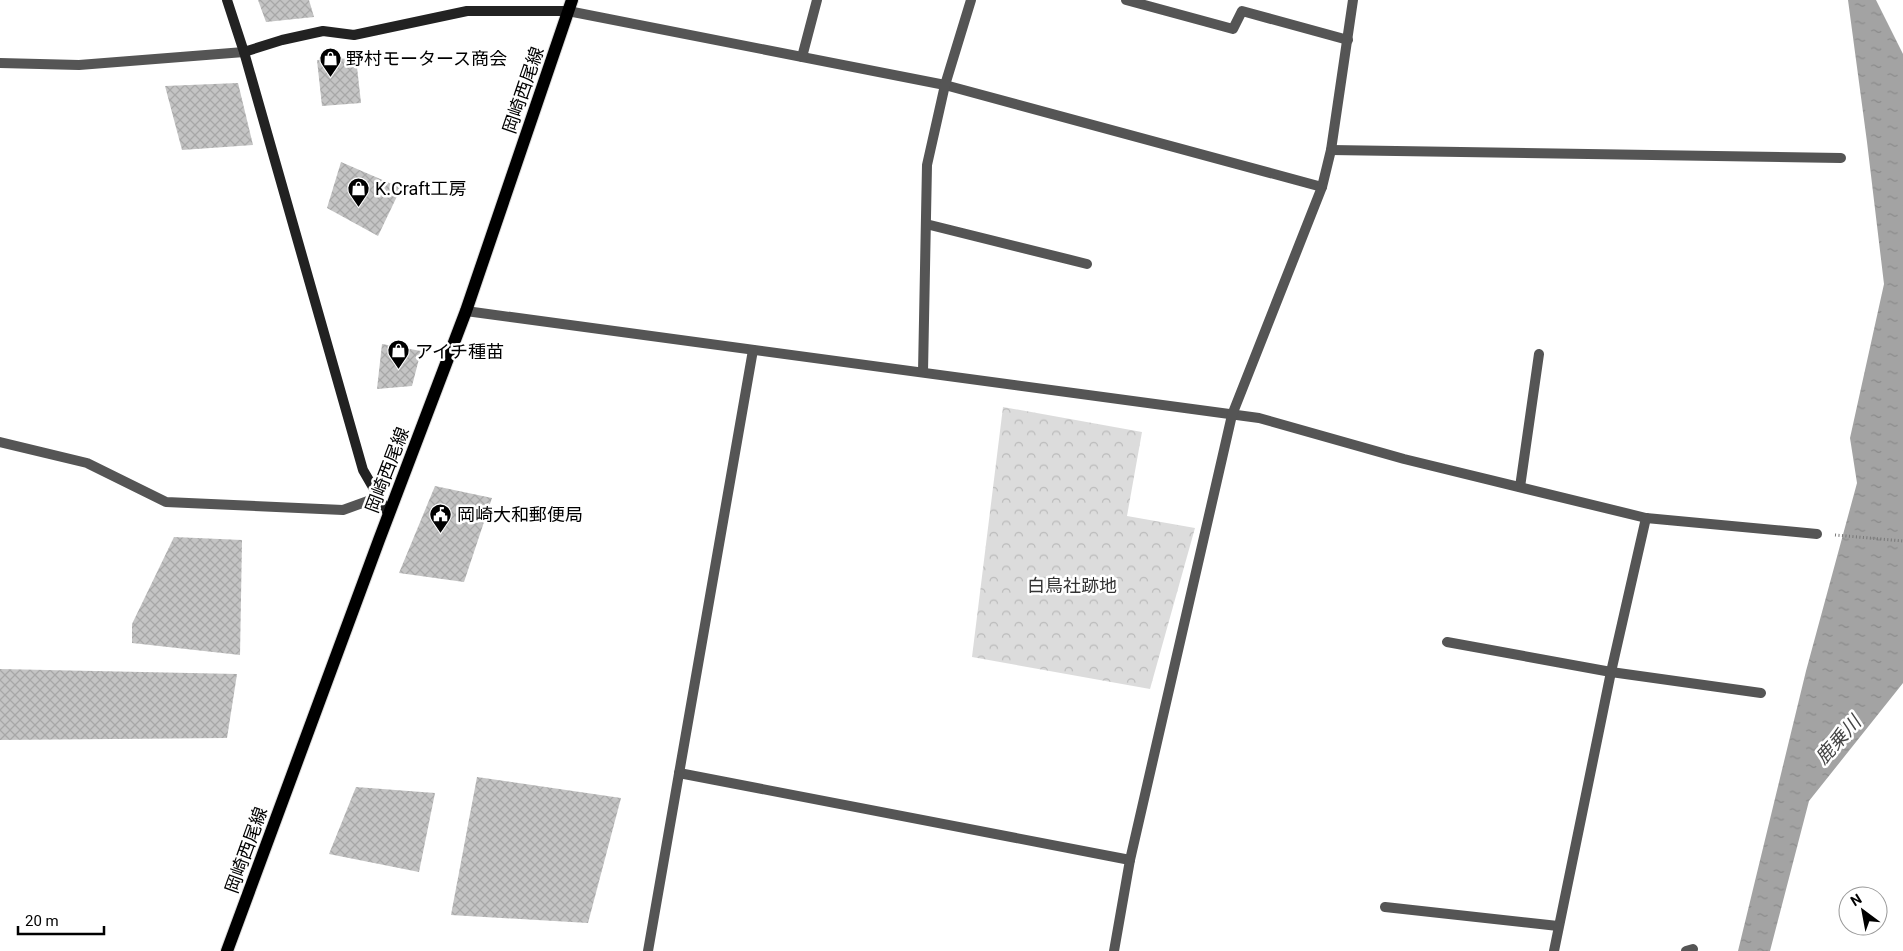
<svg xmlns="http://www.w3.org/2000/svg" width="1903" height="951" font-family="Roboto,'Noto Sans JP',sans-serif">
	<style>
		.park { fill: url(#park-crowns) }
		.water { fill: url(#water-ripples) }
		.building { fill: url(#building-cross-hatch) }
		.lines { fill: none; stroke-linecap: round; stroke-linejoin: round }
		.primary-casing { stroke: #dbdbdb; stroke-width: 14 }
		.path { stroke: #777; stroke-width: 3; stroke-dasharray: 1 2.5; stroke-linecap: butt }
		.lane { stroke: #555; stroke-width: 10 }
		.street { stroke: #555; stroke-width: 10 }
		.secondary { stroke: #222; stroke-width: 10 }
		.primary { stroke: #000; stroke-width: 12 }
		.labels { text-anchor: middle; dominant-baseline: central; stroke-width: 5; stroke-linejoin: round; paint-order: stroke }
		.poi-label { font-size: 18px; fill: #000; stroke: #fff; text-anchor: start }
		.street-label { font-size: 18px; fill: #000; stroke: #fff }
		.park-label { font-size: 18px; fill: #333; stroke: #fff }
		.water-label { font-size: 19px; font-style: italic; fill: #444; stroke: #fff }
	</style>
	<defs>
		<pattern id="park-crowns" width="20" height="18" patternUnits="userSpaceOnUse" patternTransform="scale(1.25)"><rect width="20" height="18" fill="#dcdcdc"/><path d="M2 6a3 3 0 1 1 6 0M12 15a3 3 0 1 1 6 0" fill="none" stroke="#bbb"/></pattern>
		<pattern id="water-ripples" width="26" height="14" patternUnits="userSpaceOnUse" patternTransform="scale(1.25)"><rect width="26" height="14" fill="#a3a3a3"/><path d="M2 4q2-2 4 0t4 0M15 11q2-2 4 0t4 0" fill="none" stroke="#8b8b8b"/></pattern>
		<pattern id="building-cross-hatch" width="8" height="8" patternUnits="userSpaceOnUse" patternTransform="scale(1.25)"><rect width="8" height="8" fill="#c4c4c4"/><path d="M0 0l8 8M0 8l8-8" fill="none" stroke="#a7a7a7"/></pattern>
	</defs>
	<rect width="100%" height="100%" fill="#fff"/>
	<!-- park -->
	<polygon class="park" points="1003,407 1142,432 1127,516 1195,528 1150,689 972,657"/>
	<!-- water -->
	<polygon class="water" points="1848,0 1876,0 1903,54 1903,683 1809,801 1770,951 1738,951 1806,671 1857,483 1850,438 1884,284 1867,142"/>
	<!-- building -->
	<g class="building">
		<polygon points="258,0 309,0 314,17 266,22"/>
		<polygon points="356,58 361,103 322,106 317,60"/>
		<polygon points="238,83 253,145 182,150 165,86"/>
		<polygon points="341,162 401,188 378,236 327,208"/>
		<polygon points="382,344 421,351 412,386 377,389"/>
		<polygon points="435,486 492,498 464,582 399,573"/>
		<polygon points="174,537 242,540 240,655 132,643 132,624"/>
		<polygon points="0,669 237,674 227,738 0,740"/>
		<polygon points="477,777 621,798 588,923 451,915"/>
		<polygon points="356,787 435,793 419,872 329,854"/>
	</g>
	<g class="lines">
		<defs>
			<polyline id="primary" points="227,951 379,540 466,311 572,0"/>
		</defs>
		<!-- primary casing -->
		<use href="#primary" class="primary-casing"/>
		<!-- path -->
		<polyline class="path" points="1835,535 1903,541"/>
		<!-- lane -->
		<polyline class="lane" points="1520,487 1539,354"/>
		<!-- street -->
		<g class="street">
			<polyline points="1126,0 1233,29 1242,11 1348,40"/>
			<polyline points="568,11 945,85 1322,187"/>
			<polyline points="802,57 817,0"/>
			<polyline points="0,63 79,65 244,52"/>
			<polyline points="1331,150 1841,158"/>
			<polyline points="926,224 1087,264"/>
			<polyline points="466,311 1259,418 1404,459 1646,518 1817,534"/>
			<polyline points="923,372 927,165 945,85 971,0"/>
			<polyline points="0,442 87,463 166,502 343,510 379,497"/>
			<polyline points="1447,642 1611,672 1761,693"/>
			<polyline points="679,773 1130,860"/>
			<polyline points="1385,907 1558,926"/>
			<polyline points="648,951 753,350"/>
			<polyline points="1114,951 1130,860 1232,415 1322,187 1331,150 1353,0"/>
			<polyline points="1554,951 1611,672 1646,518"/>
			<polyline points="1686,951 1693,949"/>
		</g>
		<!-- secondary -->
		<g class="secondary">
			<polyline points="227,0 244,52 282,40 323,31 354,35 467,11 568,11"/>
			<polyline points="244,52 363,470 389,515"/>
		</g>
		<!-- primary -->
		<use href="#primary" class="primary"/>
	</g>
	<!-- icons -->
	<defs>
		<symbol id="shop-pin" viewBox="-11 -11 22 30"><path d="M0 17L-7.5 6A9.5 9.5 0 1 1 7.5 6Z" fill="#000" stroke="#fff"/><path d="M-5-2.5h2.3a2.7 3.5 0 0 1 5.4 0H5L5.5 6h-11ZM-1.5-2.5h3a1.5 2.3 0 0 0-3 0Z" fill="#fff"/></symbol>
		<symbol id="civic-pin" viewBox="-11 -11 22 30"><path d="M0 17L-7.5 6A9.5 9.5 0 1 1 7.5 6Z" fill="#000" stroke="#fff"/><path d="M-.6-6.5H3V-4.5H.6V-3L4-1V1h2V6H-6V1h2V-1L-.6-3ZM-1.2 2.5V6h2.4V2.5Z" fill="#fff"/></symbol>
	</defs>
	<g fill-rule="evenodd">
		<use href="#shop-pin" x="318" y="46" width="25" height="34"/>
		<use href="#shop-pin" x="346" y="176" width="25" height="34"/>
		<use href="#shop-pin" x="386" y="338" width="25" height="34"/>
		<use href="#civic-pin" x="428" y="502" width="25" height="34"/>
	</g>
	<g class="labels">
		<!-- poi labels -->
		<g class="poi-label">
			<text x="346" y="58">野村モータース商会</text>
			<text x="375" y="188">K.Craft工房</text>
			<text x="415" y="351">アイチ種苗</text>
			<text x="457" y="514">岡崎大和郵便局</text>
		</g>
		<!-- street labels -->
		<g class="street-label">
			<text transform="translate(523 90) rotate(-71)">岡崎西尾線</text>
			<text transform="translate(387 470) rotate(-69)">岡崎西尾線</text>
			<text transform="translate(246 850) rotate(-70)">岡崎西尾線</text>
		</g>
		<!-- park labels -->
		<g class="park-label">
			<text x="1072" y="585">白鳥社跡地</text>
		</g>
		<!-- water labels -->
		<g class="water-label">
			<text transform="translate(1838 740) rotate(-48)">鹿乗川</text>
		</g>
	</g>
	<!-- north arrow -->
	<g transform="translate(1863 911) rotate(328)"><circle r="24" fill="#ffffff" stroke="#999999"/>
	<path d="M0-4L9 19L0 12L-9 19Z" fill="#000000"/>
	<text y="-8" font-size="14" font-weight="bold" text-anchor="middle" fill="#000000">N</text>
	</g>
	<!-- scale -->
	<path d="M18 926v8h86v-8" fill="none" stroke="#000000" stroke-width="2.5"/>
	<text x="25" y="926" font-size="15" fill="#000000" stroke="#ffffff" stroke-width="4" paint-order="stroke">20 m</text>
</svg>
